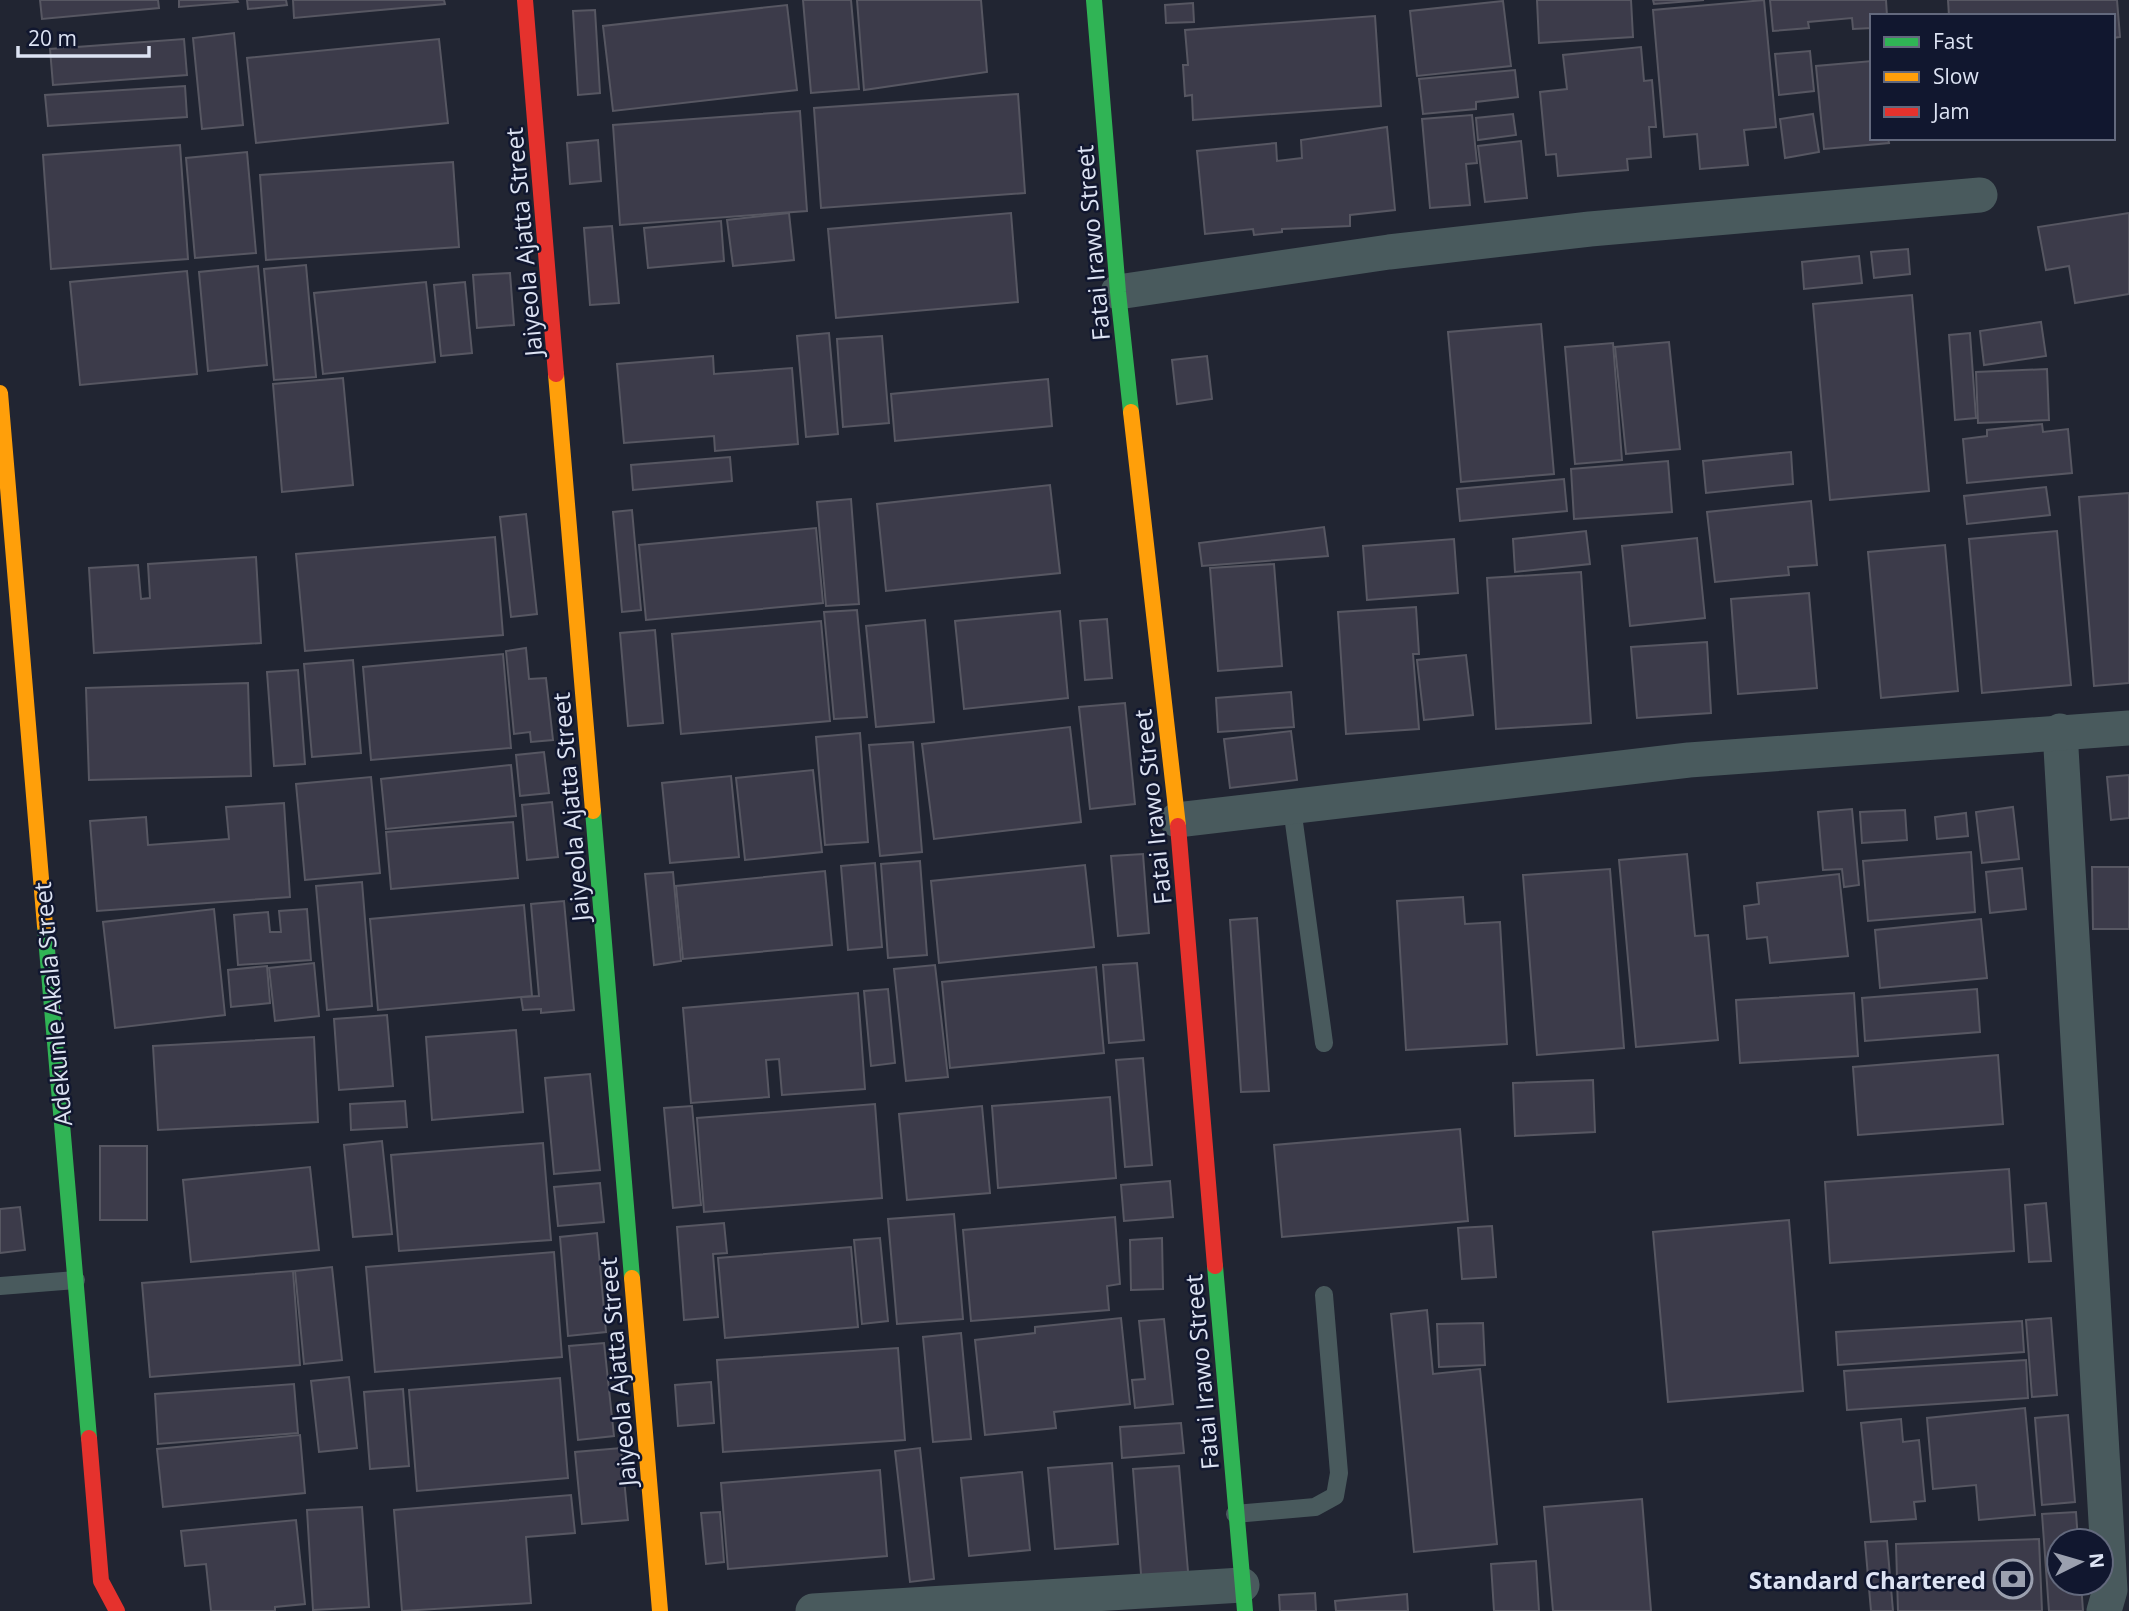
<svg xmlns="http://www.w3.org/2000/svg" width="2129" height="1611" font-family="'Open Sans',sans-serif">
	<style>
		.building { fill: #3c3b4a; stroke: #575762; stroke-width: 2 }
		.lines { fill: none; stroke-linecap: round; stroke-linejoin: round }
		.lane { stroke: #495a5d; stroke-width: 18 }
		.street { stroke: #495a5d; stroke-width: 35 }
		.fast { stroke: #30b455; stroke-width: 16 }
		.slow { stroke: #ff9f0a; stroke-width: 16 }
		.jam { stroke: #e5322d; stroke-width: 16 }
		.labels { text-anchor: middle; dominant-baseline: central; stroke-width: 5; stroke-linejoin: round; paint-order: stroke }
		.street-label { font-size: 24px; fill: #dde3f3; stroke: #11172f }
		.poi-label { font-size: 24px; font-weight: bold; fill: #dde3f3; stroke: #11172f; text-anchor: end }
	</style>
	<rect width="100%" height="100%" fill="#212532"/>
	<!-- building -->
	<g class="building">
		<polygon points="40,0 158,0 159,8 42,19"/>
		<polygon points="179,0 237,0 238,2 179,7"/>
		<polygon points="247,0 286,0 287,5 248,9"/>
		<polygon points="293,0 444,0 445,4 294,18"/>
		<polygon points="803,0 851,0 859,89 811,93"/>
		<polygon points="857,0 981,0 987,72 864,90"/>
		<polygon points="1537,0 1631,0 1633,37 1539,43"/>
		<polygon points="1653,0 1704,0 1654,4"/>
		<polygon points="1764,0 1776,127 1744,130 1748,165 1700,169 1697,134 1664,137 1653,10"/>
		<polygon points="1770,0 1886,0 1887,16 1872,16 1872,28 1853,29 1852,18 1808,22 1809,28 1773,31"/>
		<polygon points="1948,0 2117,0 2120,37 2113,38 2113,16 1949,16"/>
		<polygon points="1503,1 1511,66 1417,76 1410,11"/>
		<polygon points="1193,3 1194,22 1166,23 1165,5"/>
		<polygon points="787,5 797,90 613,111 603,26"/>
		<polygon points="595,10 600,93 578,95 573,11"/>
		<polygon points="1375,16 1381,106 1193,120 1192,95 1185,96 1183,65 1188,65 1185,30"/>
		<polygon points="234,33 243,125 202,129 193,38"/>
		<polygon points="184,39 187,75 53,85 50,49"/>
		<polygon points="439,39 448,123 256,143 247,58"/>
		<polygon points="1641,47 1644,81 1652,80 1656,127 1649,127 1651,157 1627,159 1628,170 1558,176 1556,154 1546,155 1540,92 1567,89 1563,55"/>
		<polygon points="1810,51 1814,91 1779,95 1775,54"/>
		<polygon points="1872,61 1872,138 1888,138 1889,143 1824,149 1816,66"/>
		<polygon points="1515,70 1518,97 1476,102 1476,109 1423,114 1419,79"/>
		<polygon points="185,86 187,117 48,126 45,95"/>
		<polygon points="1018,94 1025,193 821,208 814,108"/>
		<polygon points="800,111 807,211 620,225 613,125"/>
		<polygon points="1513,114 1516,135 1478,140 1476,118"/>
		<polygon points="1813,114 1819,152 1785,158 1780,119"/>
		<polygon points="1472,115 1477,163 1466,164 1470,205 1430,208 1422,119"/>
		<polygon points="1387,127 1395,210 1350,215 1350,226 1282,229 1282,232 1254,235 1253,229 1205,234 1197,151 1276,143 1277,161 1302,158 1301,140"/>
		<polygon points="598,140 601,181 570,184 567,143"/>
		<polygon points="1521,141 1527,198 1485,202 1478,146"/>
		<polygon points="180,145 188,259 51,269 43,155"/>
		<polygon points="247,152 256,253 195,258 186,158"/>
		<polygon points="453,162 459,247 266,260 260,175"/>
		<polygon points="789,213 794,260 733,266 727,220"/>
		<polygon points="1011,213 1018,302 836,318 828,229"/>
		<polygon points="2129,213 2129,294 2075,303 2069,266 2046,270 2038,227"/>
		<polygon points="721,221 724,261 648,268 644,228"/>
		<polygon points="612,226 619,303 590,305 584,228"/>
		<polygon points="1908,249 1910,274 1874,278 1871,252"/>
		<polygon points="1859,256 1862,283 1804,289 1802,262"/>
		<polygon points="306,265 316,377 274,380 264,269"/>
		<polygon points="258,266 267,365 208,371 199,272"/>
		<polygon points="187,271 197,374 80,385 70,282"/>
		<polygon points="510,273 514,325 477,328 473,275"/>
		<polygon points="426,282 435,362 323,374 314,293"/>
		<polygon points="465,282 472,353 441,356 434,285"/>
		<polygon points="1912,295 1929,491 1830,500 1813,304"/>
		<polygon points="2041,322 2046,356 1984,365 1980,331"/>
		<polygon points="1541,324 1554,474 1461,482 1448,332"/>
		<polygon points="829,333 838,434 806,437 797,336"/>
		<polygon points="1970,333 1976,418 1955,420 1949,335"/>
		<polygon points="882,336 889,423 843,427 837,339"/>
		<polygon points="1669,342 1680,449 1626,454 1615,347"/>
		<polygon points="1613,343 1622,460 1575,464 1565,347"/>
		<polygon points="713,356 714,374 792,368 798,444 715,451 714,436 624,443 617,364"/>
		<polygon points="1207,356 1212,399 1177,404 1172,360"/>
		<polygon points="2047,369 2049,420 1978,423 1976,372"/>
		<polygon points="343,378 353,485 282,492 273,384"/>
		<polygon points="1048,379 1052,426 895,441 891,394"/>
		<polygon points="2042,424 2043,432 2068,429 2072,473 1967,483 1963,439 1987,436 1987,430"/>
		<polygon points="1791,452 1793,484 1706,493 1703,461"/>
		<polygon points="730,457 732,481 633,490 631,465"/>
		<polygon points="1668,461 1672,512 1574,519 1571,469"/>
		<polygon points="1564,479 1567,511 1460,521 1457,489"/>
		<polygon points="1050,485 1060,573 886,591 877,504"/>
		<polygon points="2046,487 2050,515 1967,524 1964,496"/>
		<polygon points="2129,493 2129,683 2094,686 2079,497"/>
		<polygon points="851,499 859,604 826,606 817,502"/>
		<polygon points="1811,501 1817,565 1788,567 1789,575 1715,582 1707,512"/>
		<polygon points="632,510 641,610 622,612 613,512"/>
		<polygon points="526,514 537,614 511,617 500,517"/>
		<polygon points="1324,527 1328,556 1202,566 1199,543"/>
		<polygon points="816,528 823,603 646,620 639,545"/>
		<polygon points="1586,531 1590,564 1515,572 1513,539"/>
		<polygon points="2057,531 2071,685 1982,693 1969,539"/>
		<polygon points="495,537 503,635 305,651 296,554"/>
		<polygon points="1697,538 1705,618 1630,626 1622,546"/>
		<polygon points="1454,539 1458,593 1367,600 1363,546"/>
		<polygon points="1945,545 1958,691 1881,698 1868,552"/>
		<polygon points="256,557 261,643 94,653 89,568 138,565 141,599 150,598 148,564"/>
		<polygon points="1274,564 1282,666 1218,671 1210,568"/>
		<polygon points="1581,572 1591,723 1496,729 1487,578"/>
		<polygon points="1809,593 1817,688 1738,694 1731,599"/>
		<polygon points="1416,607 1419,654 1413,654 1419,729 1346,734 1338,612"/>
		<polygon points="857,610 867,717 834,719 824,612"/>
		<polygon points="1060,611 1068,698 964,709 955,621"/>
		<polygon points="1107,619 1112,678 1085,680 1080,621"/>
		<polygon points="925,620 934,722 876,727 866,626"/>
		<polygon points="821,621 830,721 681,734 672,634"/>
		<polygon points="655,630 663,723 628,726 620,633"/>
		<polygon points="1707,642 1711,713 1637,718 1631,647"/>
		<polygon points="526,648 529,679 546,678 553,740 531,742 530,732 514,734 506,651"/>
		<polygon points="503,654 511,748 371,760 363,667"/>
		<polygon points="1466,655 1473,715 1424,720 1417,660"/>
		<polygon points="353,660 361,753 312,757 304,664"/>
		<polygon points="298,670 305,764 274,766 267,672"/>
		<polygon points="248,683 251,776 89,780 86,688"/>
		<polygon points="1291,692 1294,727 1218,732 1216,698"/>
		<polygon points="1125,703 1135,804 1090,809 1079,707"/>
		<polygon points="1070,727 1081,822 934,839 922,744"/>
		<polygon points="1291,731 1297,780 1230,788 1224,739"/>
		<polygon points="860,733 868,842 825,845 816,737"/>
		<polygon points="913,742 922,852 880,856 869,745"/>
		<polygon points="544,752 549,793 520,796 516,755"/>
		<polygon points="511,765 516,816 386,829 381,779"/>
		<polygon points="813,770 822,852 745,860 736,778"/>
		<polygon points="2129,775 2129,818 2111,820 2107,777"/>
		<polygon points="731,776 739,857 670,863 662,783"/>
		<polygon points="371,777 380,873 305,880 296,784"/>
		<polygon points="552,802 558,857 527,860 522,805"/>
		<polygon points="284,803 290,897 97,911 90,821 146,817 148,845 229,839 226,807"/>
		<polygon points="2013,807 2019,859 1982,863 1976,812"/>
		<polygon points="1852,809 1859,885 1844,887 1842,869 1823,870 1818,812"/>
		<polygon points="1905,810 1907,840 1862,843 1860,812"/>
		<polygon points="1966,813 1968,836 1937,839 1935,817"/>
		<polygon points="513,822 518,878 391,889 386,832"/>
		<polygon points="1971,852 1975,912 1868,921 1863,861"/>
		<polygon points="1143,854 1149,933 1118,936 1111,856"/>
		<polygon points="1687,854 1695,936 1708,935 1718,1040 1636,1047 1619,860"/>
		<polygon points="920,861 927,955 888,958 881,864"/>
		<polygon points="875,863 882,947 848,950 841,866"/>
		<polygon points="1085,865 1094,947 939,963 931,881"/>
		<polygon points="2092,867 2129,867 2129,929 2093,929"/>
		<polygon points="2022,868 2026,909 1990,913 1986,872"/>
		<polygon points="1610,869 1624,1048 1537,1055 1523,875"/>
		<polygon points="825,871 832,945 683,959 676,886"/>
		<polygon points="673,872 681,961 654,965 645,874"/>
		<polygon points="1839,874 1848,956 1770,963 1767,937 1747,939 1744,906 1759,904 1757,883"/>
		<polygon points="362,882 372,1006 327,1010 316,886"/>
		<polygon points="1463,897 1465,924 1500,922 1507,1044 1406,1050 1397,901"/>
		<polygon points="564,901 574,1010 541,1013 541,1009 523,1010 521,997 539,996 531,904"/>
		<polygon points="524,905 532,996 378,1010 370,919"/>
		<polygon points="214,909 225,1015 115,1028 103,922"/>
		<polygon points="307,909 311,960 238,965 234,915 268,912 270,932 281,932 279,911"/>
		<polygon points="1257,918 1269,1091 1241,1092 1230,920"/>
		<polygon points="1981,919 1987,978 1880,988 1875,930"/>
		<polygon points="314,963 319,1016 275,1021 269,968"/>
		<polygon points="1137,963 1144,1040 1109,1043 1103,965"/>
		<polygon points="935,965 948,1077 906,1081 894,969"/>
		<polygon points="267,966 270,1003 231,1007 228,970"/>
		<polygon points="1096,967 1104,1053 950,1068 942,982"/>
		<polygon points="888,989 895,1063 871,1066 864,991"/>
		<polygon points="1977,989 1980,1032 1865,1041 1862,998"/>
		<polygon points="858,993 865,1089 782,1095 779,1059 766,1060 769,1097 691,1103 683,1008"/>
		<polygon points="1854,993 1858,1056 1740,1063 1736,1000"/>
		<polygon points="387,1015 393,1086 339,1090 334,1019"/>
		<polygon points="516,1030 523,1112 432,1120 426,1037"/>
		<polygon points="314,1037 318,1122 158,1130 153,1046"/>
		<polygon points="1998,1055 2003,1124 1858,1135 1853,1067"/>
		<polygon points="1143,1058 1152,1165 1125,1167 1116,1060"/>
		<polygon points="590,1074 600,1170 554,1174 545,1078"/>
		<polygon points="1593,1080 1595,1132 1515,1136 1513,1083"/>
		<polygon points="1110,1097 1116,1178 998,1188 992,1106"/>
		<polygon points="405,1101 407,1127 351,1130 350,1104"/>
		<polygon points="875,1104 882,1198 704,1212 697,1118"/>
		<polygon points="692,1106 701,1205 673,1208 664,1108"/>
		<polygon points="982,1106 990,1193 907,1200 899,1114"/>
		<polygon points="1460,1129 1468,1221 1282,1237 1274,1145"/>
		<polygon points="382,1141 392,1234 353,1237 344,1145"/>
		<polygon points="543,1143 551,1240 399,1251 391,1155"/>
		<rect x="100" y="1146" width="47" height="74"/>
		<polygon points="310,1167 319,1250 191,1262 183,1180"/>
		<polygon points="2009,1169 2014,1251 1830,1263 1825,1182"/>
		<polygon points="1170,1181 1173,1217 1124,1221 1121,1185"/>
		<polygon points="600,1183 604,1222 558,1226 554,1187"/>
		<polygon points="2046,1203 2051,1261 2029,1262 2025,1205"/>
		<polygon points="20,1207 25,1250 0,1253 0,1209"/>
		<polygon points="954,1214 963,1319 897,1324 888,1219"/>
		<polygon points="1115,1217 1120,1284 1107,1286 1109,1310 971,1321 963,1230"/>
		<polygon points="1789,1220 1803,1391 1668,1402 1653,1232"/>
		<polygon points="724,1223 727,1253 713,1254 718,1317 684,1320 677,1227"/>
		<polygon points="1492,1226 1496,1277 1462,1279 1458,1228"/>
		<polygon points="597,1233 606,1332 568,1336 560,1237"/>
		<polygon points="880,1238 888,1321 862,1324 854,1240"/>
		<polygon points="1162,1238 1163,1289 1131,1290 1130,1240"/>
		<polygon points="851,1247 858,1327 725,1338 718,1258"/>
		<polygon points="554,1252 562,1357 375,1372 366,1267"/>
		<polygon points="332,1267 342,1360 304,1364 295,1271"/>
		<polygon points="293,1271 300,1365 150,1377 142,1283"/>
		<polygon points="1427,1310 1433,1374 1480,1369 1497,1544 1414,1552 1391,1314"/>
		<polygon points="1121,1318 1130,1404 1054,1412 1056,1428 985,1435 975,1340 1035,1333 1035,1327"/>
		<polygon points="2051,1318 2057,1395 2032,1397 2026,1320"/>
		<polygon points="1164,1319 1173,1404 1135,1408 1132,1380 1145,1379 1139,1321"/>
		<polygon points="2022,1321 2024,1352 1838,1365 1836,1332"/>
		<polygon points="1483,1323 1485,1365 1439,1367 1437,1324"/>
		<polygon points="961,1333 971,1439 933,1442 923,1337"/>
		<polygon points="604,1343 614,1436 578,1440 569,1346"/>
		<polygon points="898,1348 905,1440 723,1452 717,1360"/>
		<polygon points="2026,1360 2028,1398 1847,1410 1844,1371"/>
		<polygon points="349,1377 357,1448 319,1452 311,1381"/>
		<polygon points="560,1378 568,1478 417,1491 409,1390"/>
		<polygon points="711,1382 714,1423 678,1426 675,1385"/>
		<polygon points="294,1384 298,1433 158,1444 155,1394"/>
		<polygon points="403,1389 409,1466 370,1469 364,1392"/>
		<polygon points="2025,1408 2035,1515 1979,1520 1976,1485 1933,1489 1927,1418"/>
		<polygon points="2068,1415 2075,1502 2042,1505 2035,1418"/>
		<polygon points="1901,1419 1903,1442 1919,1440 1925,1501 1914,1502 1916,1519 1871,1522 1861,1423"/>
		<polygon points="1181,1423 1184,1453 1122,1458 1120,1427"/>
		<polygon points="300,1435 305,1493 163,1507 157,1449"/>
		<polygon points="621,1448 628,1520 582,1524 575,1452"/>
		<polygon points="920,1448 934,1579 910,1582 895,1451"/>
		<polygon points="1112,1463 1118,1544 1055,1549 1048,1468"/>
		<polygon points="1179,1466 1189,1583 1142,1587 1133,1469"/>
		<polygon points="880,1470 887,1556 728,1569 721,1483"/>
		<polygon points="1022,1472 1030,1550 969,1556 961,1478"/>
		<polygon points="571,1495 575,1533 526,1537 531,1603 402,1611 394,1510"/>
		<polygon points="1642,1499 1651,1611 1553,1611 1544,1507"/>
		<polygon points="362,1507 369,1607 313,1610 307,1510"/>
		<polygon points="720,1512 724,1562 706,1564 701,1513"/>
		<polygon points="2076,1512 2078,1541 2059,1541 2059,1583 2081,1583 2083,1611 2049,1611 2042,1514"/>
		<polygon points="296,1520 305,1604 275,1607 275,1611 211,1611 206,1564 185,1566 181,1531"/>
		<polygon points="2039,1539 2042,1611 1898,1611 1896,1544"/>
		<polygon points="1887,1541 1893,1611 1871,1611 1865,1542"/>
		<polygon points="1536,1561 1539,1611 1494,1611 1491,1564"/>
		<polygon points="1315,1593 1316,1611 1280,1611 1279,1595"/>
		<polygon points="1407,1594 1408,1611 1336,1611 1335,1601"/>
	</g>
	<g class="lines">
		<!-- lane -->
		<g class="lane">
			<polyline points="1292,808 1324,1043"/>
			<polyline points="0,1286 76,1280"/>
			<polyline points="1235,1514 1315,1507 1335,1496 1339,1473 1324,1295"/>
		</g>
		<!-- street -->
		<g class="street">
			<polyline points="1118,292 1389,252 1590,229 1980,195"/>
			<polyline points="2060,731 2110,1590 2104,1611"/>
			<polyline points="1177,820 1689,760 2129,728"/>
			<polyline points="813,1611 1242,1585"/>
		</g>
		<!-- fast -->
		<g class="fast">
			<polyline points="1094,0 1118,292 1131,412"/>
			<polyline points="593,811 632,1278"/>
			<polyline points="45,926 89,1438"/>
			<polyline points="1215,1266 1245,1611"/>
		</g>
		<!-- slow -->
		<g class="slow">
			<polyline points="556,374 593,811"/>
			<polyline points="0,393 45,926"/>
			<polyline points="1131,412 1178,826"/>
			<polyline points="632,1278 660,1611"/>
		</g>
		<!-- jam -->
		<g class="jam">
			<polyline points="525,0 556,374"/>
			<polyline points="1178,826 1215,1266"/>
			<polyline points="89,1438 101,1581 117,1611"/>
		</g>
	</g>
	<!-- icons -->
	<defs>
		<symbol id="bank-ring" viewBox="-11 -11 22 22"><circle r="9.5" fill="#11172f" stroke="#9ba0af" stroke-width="1.5"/><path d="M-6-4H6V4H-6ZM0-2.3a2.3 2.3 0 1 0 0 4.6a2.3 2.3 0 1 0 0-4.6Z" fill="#9ba0af"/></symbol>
	</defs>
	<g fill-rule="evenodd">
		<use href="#bank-ring" x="1991" y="1557" width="44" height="44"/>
	</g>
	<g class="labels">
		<!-- street labels -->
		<g class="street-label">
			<text transform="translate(523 242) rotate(-95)">Jaiyeola Ajatta Street</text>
			<text transform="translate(1092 243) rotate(-95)">Fatai Irawo Street</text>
			<text transform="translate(570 807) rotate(-95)">Jaiyeola Ajatta Street</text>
			<text transform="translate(1152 807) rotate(-96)">Fatai Irawo Street</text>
			<text transform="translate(52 1004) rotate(-95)">Adekunle Akala Street</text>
			<text transform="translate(617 1372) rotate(-95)">Jaiyeola Ajatta Street</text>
			<text transform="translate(1201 1372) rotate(-95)">Fatai Irawo Street</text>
		</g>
		<!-- poi labels -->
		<g class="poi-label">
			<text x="1986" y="1579">Standard Chartered</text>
		</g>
	</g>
	<!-- legend -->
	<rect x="1870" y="14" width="245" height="126" fill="#11172f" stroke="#63697d" stroke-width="2"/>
	<rect x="1884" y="37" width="35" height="10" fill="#30b455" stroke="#63697d" stroke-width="2"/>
	<text x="1933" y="49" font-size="21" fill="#dde3f3">Fast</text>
	<rect x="1884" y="72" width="35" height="10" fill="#ff9f0a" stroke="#63697d" stroke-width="2"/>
	<text x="1933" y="84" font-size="21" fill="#dde3f3">Slow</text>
	<rect x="1884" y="107" width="35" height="10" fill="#e5322d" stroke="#63697d" stroke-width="2"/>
	<text x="1933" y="119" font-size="21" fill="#dde3f3">Jam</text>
	<!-- north arrow -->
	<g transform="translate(2080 1562) rotate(85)"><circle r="33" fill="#11172f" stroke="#63697d" stroke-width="2"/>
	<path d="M0-5L12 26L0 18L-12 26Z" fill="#9ba0af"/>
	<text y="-10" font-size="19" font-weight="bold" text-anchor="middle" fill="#dde3f3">N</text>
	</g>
	<!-- scale -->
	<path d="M18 46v10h131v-10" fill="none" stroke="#dde3f3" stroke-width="3.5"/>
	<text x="28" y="46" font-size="21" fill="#dde3f3" stroke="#11172f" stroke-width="5" paint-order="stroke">20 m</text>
</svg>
